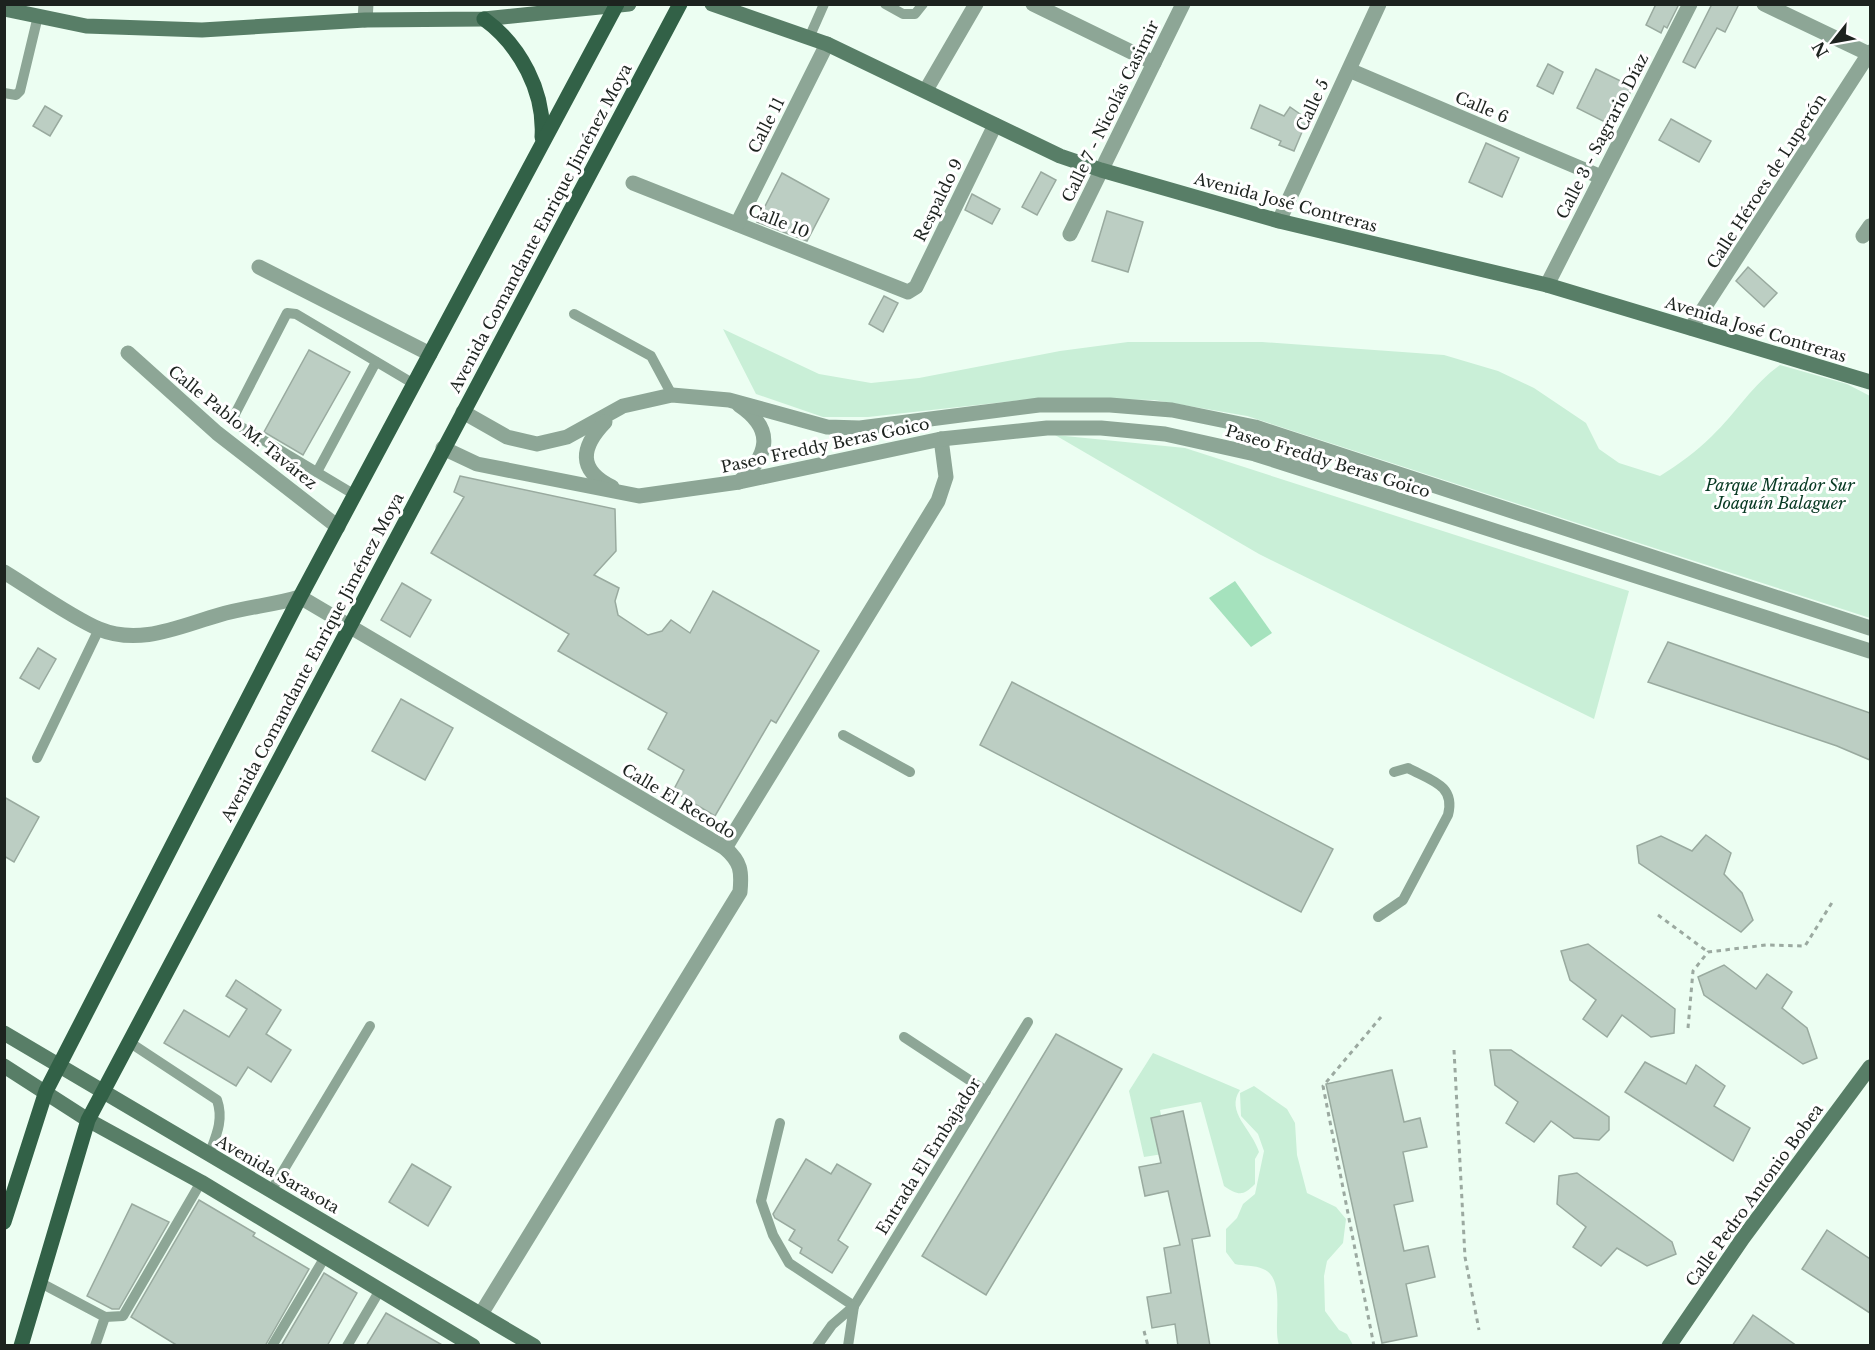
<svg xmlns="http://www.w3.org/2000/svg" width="1875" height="1350" font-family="'Libre Baskerville',serif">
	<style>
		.green { fill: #c9efd7 }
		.water { fill: #a5e2bd }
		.building { fill: #bccec3; stroke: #99aa9f; stroke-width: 1.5 }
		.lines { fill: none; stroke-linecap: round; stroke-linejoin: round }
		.path { stroke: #9ba9a0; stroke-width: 3; stroke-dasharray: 4.5 4.5; stroke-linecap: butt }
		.service { stroke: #8da696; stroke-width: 10 }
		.minor { stroke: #8da696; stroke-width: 15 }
		.tertiary { stroke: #8da696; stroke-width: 15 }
		.secondary { stroke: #587e67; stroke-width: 15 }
		.primary { stroke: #326147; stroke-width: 15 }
		.labels { text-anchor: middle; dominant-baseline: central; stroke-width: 6; stroke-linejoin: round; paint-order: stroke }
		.street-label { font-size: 16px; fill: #1d231f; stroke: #fff }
		.park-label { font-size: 16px; font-style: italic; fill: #073922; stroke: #fff }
	</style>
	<rect width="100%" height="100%" fill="#ecfef2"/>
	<!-- green -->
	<g class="green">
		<path d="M723,329L819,374L871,383L919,378L1060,351L1128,342H1262L1444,355L1498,371L1534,388L1586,423L1599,449L1619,463L1660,476C1679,464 1696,452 1712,436C1736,413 1753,384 1780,365L1847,384L1870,396V618L1247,416L1154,400L1042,398L868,417H823L756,394Z"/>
		<polygon points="1055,435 1185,448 1629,591 1594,719 1259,554"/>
		<path d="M1153,1053L1240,1090C1225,1112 1252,1129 1259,1152L1255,1159V1184C1243,1196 1239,1196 1224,1186L1201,1102L1160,1110L1169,1153L1144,1157L1129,1091Z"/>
		<path d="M1254,1086L1287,1109L1295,1123L1297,1155L1307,1193L1336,1207L1346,1219L1343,1243L1327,1261L1324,1276L1325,1311L1339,1330L1347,1334L1353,1345H1279C1272,1326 1287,1278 1263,1269C1255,1265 1243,1266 1235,1264L1226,1252V1229L1237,1218L1243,1204L1255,1194L1264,1151L1258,1134L1241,1116L1240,1093Z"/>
	</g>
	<!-- water -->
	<polygon class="water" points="1235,581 1272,633 1251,647 1209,598"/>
	<!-- building -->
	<g class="building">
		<polygon points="1656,4 1679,4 1667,28 1664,26 1661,33 1646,25"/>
		<polygon points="1712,4 1739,4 1725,32 1717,28 1695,68 1683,62"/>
		<polygon points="1548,64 1563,72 1553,94 1537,86"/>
		<polygon points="1596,69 1633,87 1613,126 1577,108"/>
		<polygon points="1260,105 1284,116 1290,107 1300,114 1299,117 1307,120 1294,151 1279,145 1281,141 1251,128"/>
		<polygon points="45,106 62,116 50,136 33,126"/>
		<polygon points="1671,119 1711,141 1699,162 1659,140"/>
		<polygon points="1486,143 1519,158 1502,197 1469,182"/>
		<polygon points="1041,172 1056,180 1037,215 1022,207"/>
		<polygon points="782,173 829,199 807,241 757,222"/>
		<polygon points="972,194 1000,209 992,224 965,210"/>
		<polygon points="1107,211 1143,222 1128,272 1092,261"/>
		<polygon points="1748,267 1777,293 1764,307 1736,281"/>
		<polygon points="884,296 898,303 883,332 869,324"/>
		<polygon points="309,350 350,372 303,455 264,432"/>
		<polygon points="460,476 615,509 616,551 594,575 619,588 615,601 618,615 648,635 662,631 671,620 690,633 713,591 819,651 776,723 771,720 715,816 673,791 684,770 648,749 667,713 558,651 569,634 431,553 464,497 454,492"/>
		<polygon points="402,583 431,600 410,637 381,620"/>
		<polygon points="1668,642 1870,713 1870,760 1837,746 1648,682"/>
		<polygon points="38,648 56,659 39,689 20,678"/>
		<polygon points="1012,682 1333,849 1301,912 980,745"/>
		<polygon points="401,699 453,728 425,780 372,751"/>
		<polygon points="4,797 39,817 14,862 4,856"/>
		<polygon points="1706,835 1731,853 1724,874 1742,893 1753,920 1741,932 1639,863 1637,846 1661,836 1692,851"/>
		<polygon points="1588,944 1675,1009 1674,1033 1651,1037 1622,1015 1607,1037 1583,1019 1596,1000 1570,980 1561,951"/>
		<polygon points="1724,965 1756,989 1767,974 1792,992 1782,1008 1807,1028 1817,1058 1803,1064 1704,995 1698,977"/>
		<polygon points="236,980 281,1010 266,1034 291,1050 271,1082 248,1067 236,1086 164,1043 184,1010 229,1037 247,1009 226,996"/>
		<polygon points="1056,1034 1122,1069 986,1295 922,1256"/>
		<polygon points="1490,1050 1511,1050 1609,1117 1609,1130 1599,1140 1574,1138 1551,1121 1534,1142 1506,1123 1518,1102 1495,1085"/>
		<polygon points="1645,1062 1686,1084 1696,1065 1725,1086 1714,1106 1750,1128 1733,1161 1625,1092"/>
		<polygon points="1392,1070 1404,1122 1420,1118 1427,1147 1403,1152 1413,1201 1394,1205 1404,1251 1428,1246 1435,1277 1406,1284 1417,1336 1382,1343 1326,1084"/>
		<polygon points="1183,1111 1210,1236 1192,1239 1210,1346 1178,1346 1175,1324 1152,1328 1147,1297 1171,1293 1164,1248 1180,1245 1168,1191 1145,1196 1139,1167 1161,1163 1151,1118"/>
		<polygon points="806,1159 831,1174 837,1164 871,1184 838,1240 848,1247 832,1273 800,1253 802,1248 789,1240 795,1230 775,1218 773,1214"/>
		<polygon points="412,1164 451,1187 428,1226 389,1202"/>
		<polygon points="1577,1173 1672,1242 1676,1254 1647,1266 1617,1248 1601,1266 1573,1247 1586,1227 1557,1204 1559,1176"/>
		<polygon points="199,1200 255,1233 253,1236 309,1269 265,1346 178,1346 131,1317"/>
		<polygon points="132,1204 169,1222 119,1309 112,1309 87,1296"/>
		<polygon points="1827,1230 1870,1259 1870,1313 1802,1269"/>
		<polygon points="324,1273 357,1293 327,1346 281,1346"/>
		<polygon points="386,1313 444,1346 366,1346"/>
		<polygon points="1753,1315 1797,1346 1732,1346"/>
	</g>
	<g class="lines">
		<!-- path -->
		<g class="path">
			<polyline points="1658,915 1708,952"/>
			<polyline points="1688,1028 1693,971 1708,952 1766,945 1805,946 1833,901"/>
			<polyline points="1454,1050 1465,1257 1479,1330"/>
			<polyline points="1144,1331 1148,1346"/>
			<polyline points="1374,1346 1323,1086 1381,1017"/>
		</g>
		<!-- service -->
		<g class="service">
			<polyline points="885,4 903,14 915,14 923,4"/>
			<polyline points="809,38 824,4"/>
			<polyline points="4,93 16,95 20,91 38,16"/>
			<polyline points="574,314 651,356 672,395"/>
			<polyline points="317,472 376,362"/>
			<polyline points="355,495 238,425 234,416 287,313 296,314 414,384"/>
			<polyline points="843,735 910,772"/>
			<polyline points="37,758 99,629"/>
			<path d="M1378,917L1403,900L1448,815C1456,785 1430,780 1408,768L1394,772"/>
			<polyline points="904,1037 986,1091"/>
			<path d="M129,1042L217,1100C224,1120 216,1136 209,1155"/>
			<polyline points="780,1123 761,1201 773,1235 789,1263 854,1306"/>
			<polyline points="271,1191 370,1026"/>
			<polyline points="39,1282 105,1317 123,1316 201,1182"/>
			<polyline points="95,1346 105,1317"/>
			<polyline points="272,1346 325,1257"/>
			<polyline points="347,1346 380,1290"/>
			<polyline points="817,1346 832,1325 854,1306 1028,1022"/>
			<polyline points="848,1346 854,1306"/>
		</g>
		<!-- minor -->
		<g class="minor">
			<polyline points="1033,4 1154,63"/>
			<polyline points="1764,4 1869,54"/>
			<polyline points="365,20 366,4"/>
			<polyline points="1349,70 1601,177"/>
			<polyline points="926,90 976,4"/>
			<polyline points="633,183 908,292 916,287 995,125"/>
			<polyline points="1279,221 1379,4"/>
			<polyline points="737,224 827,44"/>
			<polyline points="1070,234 1183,4"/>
			<polyline points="1863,236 1870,226"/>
			<polyline points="259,267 430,354"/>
			<polyline points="1547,285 1690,4"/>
			<polyline points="1691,328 1870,52"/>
			<polyline points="128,353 217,433 338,527"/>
			<path d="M4,572C32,589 71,617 99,629C140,646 180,626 219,615C246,607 274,605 300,597L725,848C741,862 742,871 740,892L481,1314"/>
			<polyline points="725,848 938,501 946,477 941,439"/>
		</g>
		<!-- tertiary -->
		<g class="tertiary">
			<path d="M739,405C776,430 768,456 739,482"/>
			<polyline points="463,412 507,437 537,444 567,437 623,406 672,395 729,400 827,427 860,428 1039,405 1110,405 1172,410 1255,427 1870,628"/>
			<path d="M605,422C581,447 577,470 612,487"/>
			<polyline points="443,448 477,464 639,496 739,482 941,439 1047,428 1101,428 1165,434 1255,454 1870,651"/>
		</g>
		<!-- secondary -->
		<g class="secondary">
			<polyline points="712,4 827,44 1060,156 1101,170 1279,221 1547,285 1870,382"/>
			<polyline points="4,9 86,26 202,30 365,20 484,19 629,4"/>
			<polyline points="4,1033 534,1346"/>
			<polyline points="4,1066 88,1120 201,1182 473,1346"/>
			<polyline points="1669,1346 1743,1238 1870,1067"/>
		</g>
		<!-- primary -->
		<g class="primary">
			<path d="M484,19C520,45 545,92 542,137"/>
			<polyline points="4,1222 46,1091 300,597 617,4"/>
			<polyline points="21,1346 88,1120 680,4"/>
		</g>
	</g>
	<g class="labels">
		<!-- street labels -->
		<g class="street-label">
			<text transform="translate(1312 105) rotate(-65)">Calle 5</text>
			<text transform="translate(1482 107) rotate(23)">Calle 6</text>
			<text transform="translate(1110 111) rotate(-64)">Calle 7 - Nicolás Casimir</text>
			<text transform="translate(766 125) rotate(-63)">Calle 11</text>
			<text transform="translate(1602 136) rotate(-63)">Calle 3 - Sagrario Díaz</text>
			<text transform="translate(1766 181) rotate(-57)">Calle Héroes de Luperón</text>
			<text transform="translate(938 200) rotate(-64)">Respaldo 9</text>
			<text transform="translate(1286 202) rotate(15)">Avenida José Contreras</text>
			<text transform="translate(779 221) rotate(22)">Calle 10</text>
			<text transform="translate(540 228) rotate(-62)">Avenida Comandante Enrique Jiménez Moya</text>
			<text transform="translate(1756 329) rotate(17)">Avenida José Contreras</text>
			<text transform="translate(243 427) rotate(39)">Calle Pablo M. Tavárez</text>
			<text transform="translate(825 445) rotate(-12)">Paseo Freddy Beras Goico</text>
			<text transform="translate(1328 461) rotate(17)">Paseo Freddy Beras Goico</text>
			<text transform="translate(312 657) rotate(-62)">Avenida Comandante Enrique Jiménez Moya</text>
			<text transform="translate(679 801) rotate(31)">Calle El Recodo</text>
			<text transform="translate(928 1156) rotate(-58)">Entrada El Embajador</text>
			<text transform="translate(278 1174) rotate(30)">Avenida Sarasota</text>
			<text transform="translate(1754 1195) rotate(-54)">Calle Pedro Antonio Bobea</text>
		</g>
		<!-- park labels -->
		<g class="park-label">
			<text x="1780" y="485">Parque Mirador Sur<tspan x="1780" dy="18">Joaquín Balaguer</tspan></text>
		</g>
	</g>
	<!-- border -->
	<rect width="1875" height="1350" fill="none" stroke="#1d231f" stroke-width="12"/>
	<!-- north arrow -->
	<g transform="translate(1833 42) rotate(239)" stroke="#ffffff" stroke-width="4.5" paint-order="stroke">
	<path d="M0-4.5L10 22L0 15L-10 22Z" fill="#1d231f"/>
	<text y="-9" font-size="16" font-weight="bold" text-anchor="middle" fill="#1d231f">N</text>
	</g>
</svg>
